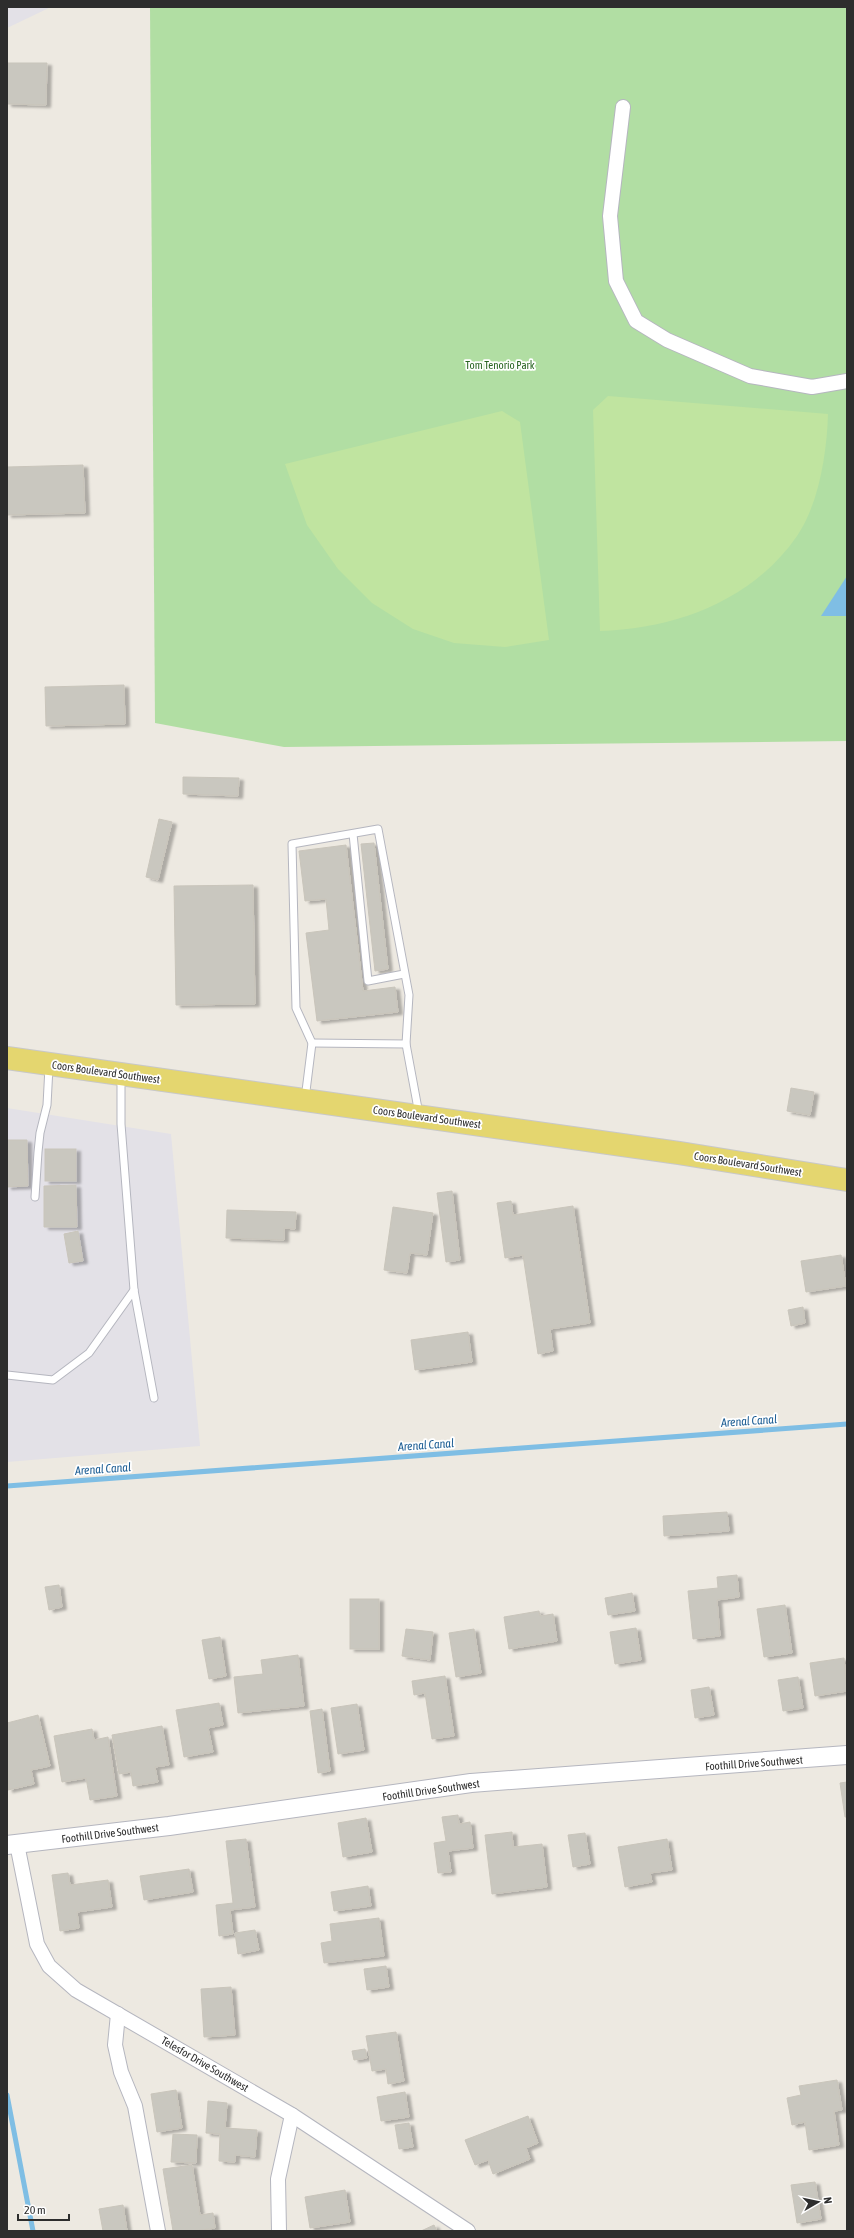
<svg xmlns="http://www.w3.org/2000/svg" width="854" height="2238" font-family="'Asap Condensed',sans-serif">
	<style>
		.industrial { fill: #e3e1e7 }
		.green { fill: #b1dea3 }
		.pitch { fill: #c0e4a0 }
		.water { fill: #7fbee4 }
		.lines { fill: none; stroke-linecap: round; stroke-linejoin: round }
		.stream { stroke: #7fbee4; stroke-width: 5 }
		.building { fill: #c9c7bf; stroke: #c9c5bb; filter: url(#shadow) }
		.service-casing { stroke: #b5b6bf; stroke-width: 9 }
		.minor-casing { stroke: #b5b6bf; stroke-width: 16 }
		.tertiary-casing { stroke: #b5b6bf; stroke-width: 20 }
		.primary-casing { stroke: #c8c8c8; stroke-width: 24 }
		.service { stroke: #fff; stroke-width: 7 }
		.minor { stroke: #fff; stroke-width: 14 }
		.tertiary { stroke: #fff; stroke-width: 18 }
		.primary { stroke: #e4d66f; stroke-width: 22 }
		.labels { text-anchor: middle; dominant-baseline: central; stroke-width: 3.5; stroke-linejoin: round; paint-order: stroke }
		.park-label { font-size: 11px; fill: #296522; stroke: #fff }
		.street-label { font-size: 11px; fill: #2d2d2d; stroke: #fff }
		.water-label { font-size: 12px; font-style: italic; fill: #1b5c93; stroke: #fff }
	</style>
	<defs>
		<filter id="shadow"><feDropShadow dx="4.5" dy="2.5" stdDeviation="1" flood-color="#0004"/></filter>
	</defs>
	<rect width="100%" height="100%" fill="#ede9e1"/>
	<!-- industrial -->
	<g class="industrial">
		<polygon points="7,7 51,7 7,28"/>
		<polygon points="7,1108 171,1134 200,1446 7,1462"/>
	</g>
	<!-- green -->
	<polygon class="green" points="150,7 847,7 847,741 284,747 155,723"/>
	<!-- pitch -->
	<g class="pitch">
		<path d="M608,396L828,414C827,452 819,504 797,536C753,600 676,629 600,631L593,410Z"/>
		<polygon points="502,411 520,422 549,640 505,647 454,643 413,629 372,603 338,569 307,525 285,464"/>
	</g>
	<!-- water -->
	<polygon class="water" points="847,576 847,616 821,616"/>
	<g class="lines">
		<!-- stream -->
		<g class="stream">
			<polyline points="7,1486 847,1424"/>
			<polyline points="7,2095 33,2231"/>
		</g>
	</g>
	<!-- building -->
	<g class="building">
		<polygon points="7,63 47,63 46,105 7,104"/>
		<polygon points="83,465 85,513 7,515 7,467"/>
		<polygon points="124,685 125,724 46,726 45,687"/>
		<polygon points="183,777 239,778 238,796 183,794"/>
		<polygon points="159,819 172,822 158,880 146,877"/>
		<polygon points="374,843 388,969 375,971 361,844"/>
		<polygon points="346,845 363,991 395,987 398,1012 317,1021 306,933 329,930 326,899 305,901 299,851"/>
		<polygon points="253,885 255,1004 176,1005 174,886"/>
		<polygon points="791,1088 814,1092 810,1115 787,1111"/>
		<polygon points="7,1140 27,1140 28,1186 7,1187"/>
		<rect x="45" y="1149" width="31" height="32"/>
		<polygon points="76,1185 77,1227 44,1227 44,1186"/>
		<polygon points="452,1191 460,1260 446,1262 437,1193"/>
		<polygon points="511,1201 513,1215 573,1206 590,1323 550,1329 553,1351 538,1354 523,1255 505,1258 497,1203"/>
		<polygon points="393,1207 433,1213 427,1255 410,1253 407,1273 384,1270"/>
		<polygon points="227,1210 296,1212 295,1229 284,1228 284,1240 226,1238"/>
		<polygon points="78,1231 83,1261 69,1263 64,1234"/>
		<polygon points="841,1255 846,1286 806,1292 801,1261"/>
		<polygon points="803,1307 805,1323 791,1326 788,1310"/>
		<polygon points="468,1332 472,1362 415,1370 411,1340"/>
		<polygon points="727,1512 729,1531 664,1536 663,1516"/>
		<polygon points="737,1575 739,1597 717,1600 720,1636 693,1639 688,1591 718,1588 717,1577"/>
		<polygon points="59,1585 62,1607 49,1610 45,1587"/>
		<polygon points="632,1593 635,1611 608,1615 605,1598"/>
		<rect x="350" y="1599" width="29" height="50"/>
		<polygon points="785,1605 792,1653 764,1657 757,1609"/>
		<polygon points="539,1611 540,1616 553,1614 557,1641 509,1649 504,1617"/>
		<polygon points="636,1628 641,1660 615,1664 610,1632"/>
		<polygon points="406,1629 433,1632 430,1660 402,1656"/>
		<polygon points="474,1629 481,1673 456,1677 449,1633"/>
		<polygon points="220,1637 226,1676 209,1679 202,1640"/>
		<polygon points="298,1655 304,1706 238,1713 234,1677 263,1674 261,1660"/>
		<polygon points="844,1658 847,1691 815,1696 810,1663"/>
		<polygon points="445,1676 454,1736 432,1739 425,1693 414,1695 412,1681"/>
		<polygon points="798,1677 803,1708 783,1711 778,1680"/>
		<polygon points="709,1687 714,1715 695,1718 691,1690"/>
		<polygon points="219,1703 223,1725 208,1728 213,1752 184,1757 176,1710"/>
		<polygon points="357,1704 364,1750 338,1754 331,1708"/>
		<polygon points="322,1709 330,1771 318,1773 310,1711"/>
		<polygon points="38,1715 50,1766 31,1770 34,1784 8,1790 7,1723"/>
		<polygon points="162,1726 169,1765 155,1767 158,1782 133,1786 131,1772 119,1774 112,1735"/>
		<polygon points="92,1729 94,1740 108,1737 117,1796 90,1800 86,1778 62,1782 54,1736"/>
		<polygon points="847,1782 847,1817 845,1817 840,1783"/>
		<polygon points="458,1815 459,1824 470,1822 473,1848 448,1851 451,1872 438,1873 434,1843 446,1841 442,1817"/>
		<polygon points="366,1818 372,1852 343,1857 338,1823"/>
		<polygon points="512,1832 513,1847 542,1844 547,1887 492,1894 485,1835"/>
		<polygon points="585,1833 590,1864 573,1867 568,1835"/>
		<polygon points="246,1839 255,1907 230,1910 233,1934 219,1936 216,1905 233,1903 226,1841"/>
		<polygon points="667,1839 672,1870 650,1873 652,1882 625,1887 618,1847"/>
		<polygon points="189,1869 193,1892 144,1900 140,1876"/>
		<polygon points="68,1873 70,1885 108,1880 112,1907 77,1912 79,1928 60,1931 52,1875"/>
		<polygon points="368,1886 371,1906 334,1911 331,1892"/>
		<polygon points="379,1918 384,1956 324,1963 321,1943 332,1941 330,1924"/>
		<polygon points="255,1930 259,1950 238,1954 235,1933"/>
		<polygon points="386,1966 389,1987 367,1990 364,1969"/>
		<polygon points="231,1987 235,2035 204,2037 201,1989"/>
		<polygon points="396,2032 404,2081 388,2084 386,2069 372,2071 366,2036"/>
		<polygon points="365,2049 367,2058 354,2060 352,2051"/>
		<polygon points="837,2080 842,2110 834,2111 839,2145 809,2150 805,2122 792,2125 787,2098 801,2095 799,2086"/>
		<polygon points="176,2090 182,2128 157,2132 151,2094"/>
		<polygon points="405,2092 409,2117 381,2121 377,2097"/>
		<polygon points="208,2101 227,2103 225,2128 257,2130 255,2157 235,2155 235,2162 219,2161 220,2134 206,2133"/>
		<polygon points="528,2116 538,2143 526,2148 530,2159 493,2174 488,2160 475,2165 465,2140"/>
		<polygon points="409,2123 413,2147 399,2149 395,2125"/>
		<polygon points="173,2134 197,2135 196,2163 171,2162"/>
		<polygon points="192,2165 200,2215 213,2213 215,2228 196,2231 173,2231 163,2169"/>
		<polygon points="815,2182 821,2219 797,2223 791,2185"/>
		<polygon points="345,2190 350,2222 310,2228 305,2197"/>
		<polygon points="123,2205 127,2231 103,2231 99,2209"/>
		<polygon points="434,2225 437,2231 421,2231"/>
	</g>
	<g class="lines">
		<defs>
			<g id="service">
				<polyline points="353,834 368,981 404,974"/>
				<polyline points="312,1043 406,1044"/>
				<polyline points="121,1076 121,1124 134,1290 154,1398"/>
				<polyline points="305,1099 312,1043 296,1008 292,844 378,829 409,995 406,1044 419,1114"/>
				<polyline points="35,1197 38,1152 40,1133 47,1105 49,1067"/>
				<polyline points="7,1375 53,1380 89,1353 134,1290"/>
			</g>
			<g id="minor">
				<polyline points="623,107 610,216 616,281 636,321 667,340 750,376 812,387 847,381"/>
				<polyline points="17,1844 37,1944 49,1966 76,1990 292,2115 468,2231"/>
				<polyline points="118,2014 115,2045 121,2072 135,2106 158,2231"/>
				<polyline points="279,2231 278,2179 292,2115"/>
			</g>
			<polyline id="tertiary" points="7,1845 169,1826 471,1783 847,1755"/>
			<polyline id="primary" points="7,1058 679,1153 847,1180"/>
		</defs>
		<!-- service casing -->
		<use href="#service" class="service-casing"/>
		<!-- minor casing -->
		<use href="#minor" class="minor-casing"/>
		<!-- tertiary casing -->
		<use href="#tertiary" class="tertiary-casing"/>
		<!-- primary casing -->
		<use href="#primary" class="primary-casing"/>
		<!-- service -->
		<use href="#service" class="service"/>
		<!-- minor -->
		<use href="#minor" class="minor"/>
		<!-- tertiary -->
		<use href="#tertiary" class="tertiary"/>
		<!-- primary -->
		<use href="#primary" class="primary"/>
	</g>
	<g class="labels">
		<!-- park labels -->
		<g class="park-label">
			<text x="500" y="365">Tom Tenorio Park</text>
		</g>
		<!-- street labels -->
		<g class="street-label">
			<text transform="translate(106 1072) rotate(8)">Coors Boulevard Southwest</text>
			<text transform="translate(427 1117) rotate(8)">Coors Boulevard Southwest</text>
			<text transform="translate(748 1164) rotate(9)">Coors Boulevard Southwest</text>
			<text transform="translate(754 1763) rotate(-4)">Foothill Drive Southwest</text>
			<text transform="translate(431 1790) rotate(-8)">Foothill Drive Southwest</text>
			<text transform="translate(110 1833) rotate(-7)">Foothill Drive Southwest</text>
			<text transform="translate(205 2064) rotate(30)">Telesfor Drive Southwest</text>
		</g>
		<!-- water labels -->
		<g class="water-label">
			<text transform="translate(749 1421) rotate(-4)">Arenal Canal</text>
			<text transform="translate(426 1445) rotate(-4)">Arenal Canal</text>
			<text transform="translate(103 1469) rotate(-4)">Arenal Canal</text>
		</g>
	</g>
	<!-- border -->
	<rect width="854" height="2238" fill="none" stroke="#2d2d2d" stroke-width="16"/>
	<!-- north arrow -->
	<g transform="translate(818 2202) rotate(81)" stroke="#ffffff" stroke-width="3" paint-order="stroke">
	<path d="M0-3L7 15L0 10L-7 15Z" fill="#2d2d2d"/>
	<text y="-6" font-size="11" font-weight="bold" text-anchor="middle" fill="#2d2d2d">N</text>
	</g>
	<!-- scale -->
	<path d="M18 2214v6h51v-6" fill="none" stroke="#2d2d2d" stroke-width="2"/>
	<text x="24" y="2214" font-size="12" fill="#2d2d2d" stroke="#ffffff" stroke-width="3" paint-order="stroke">20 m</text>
</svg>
